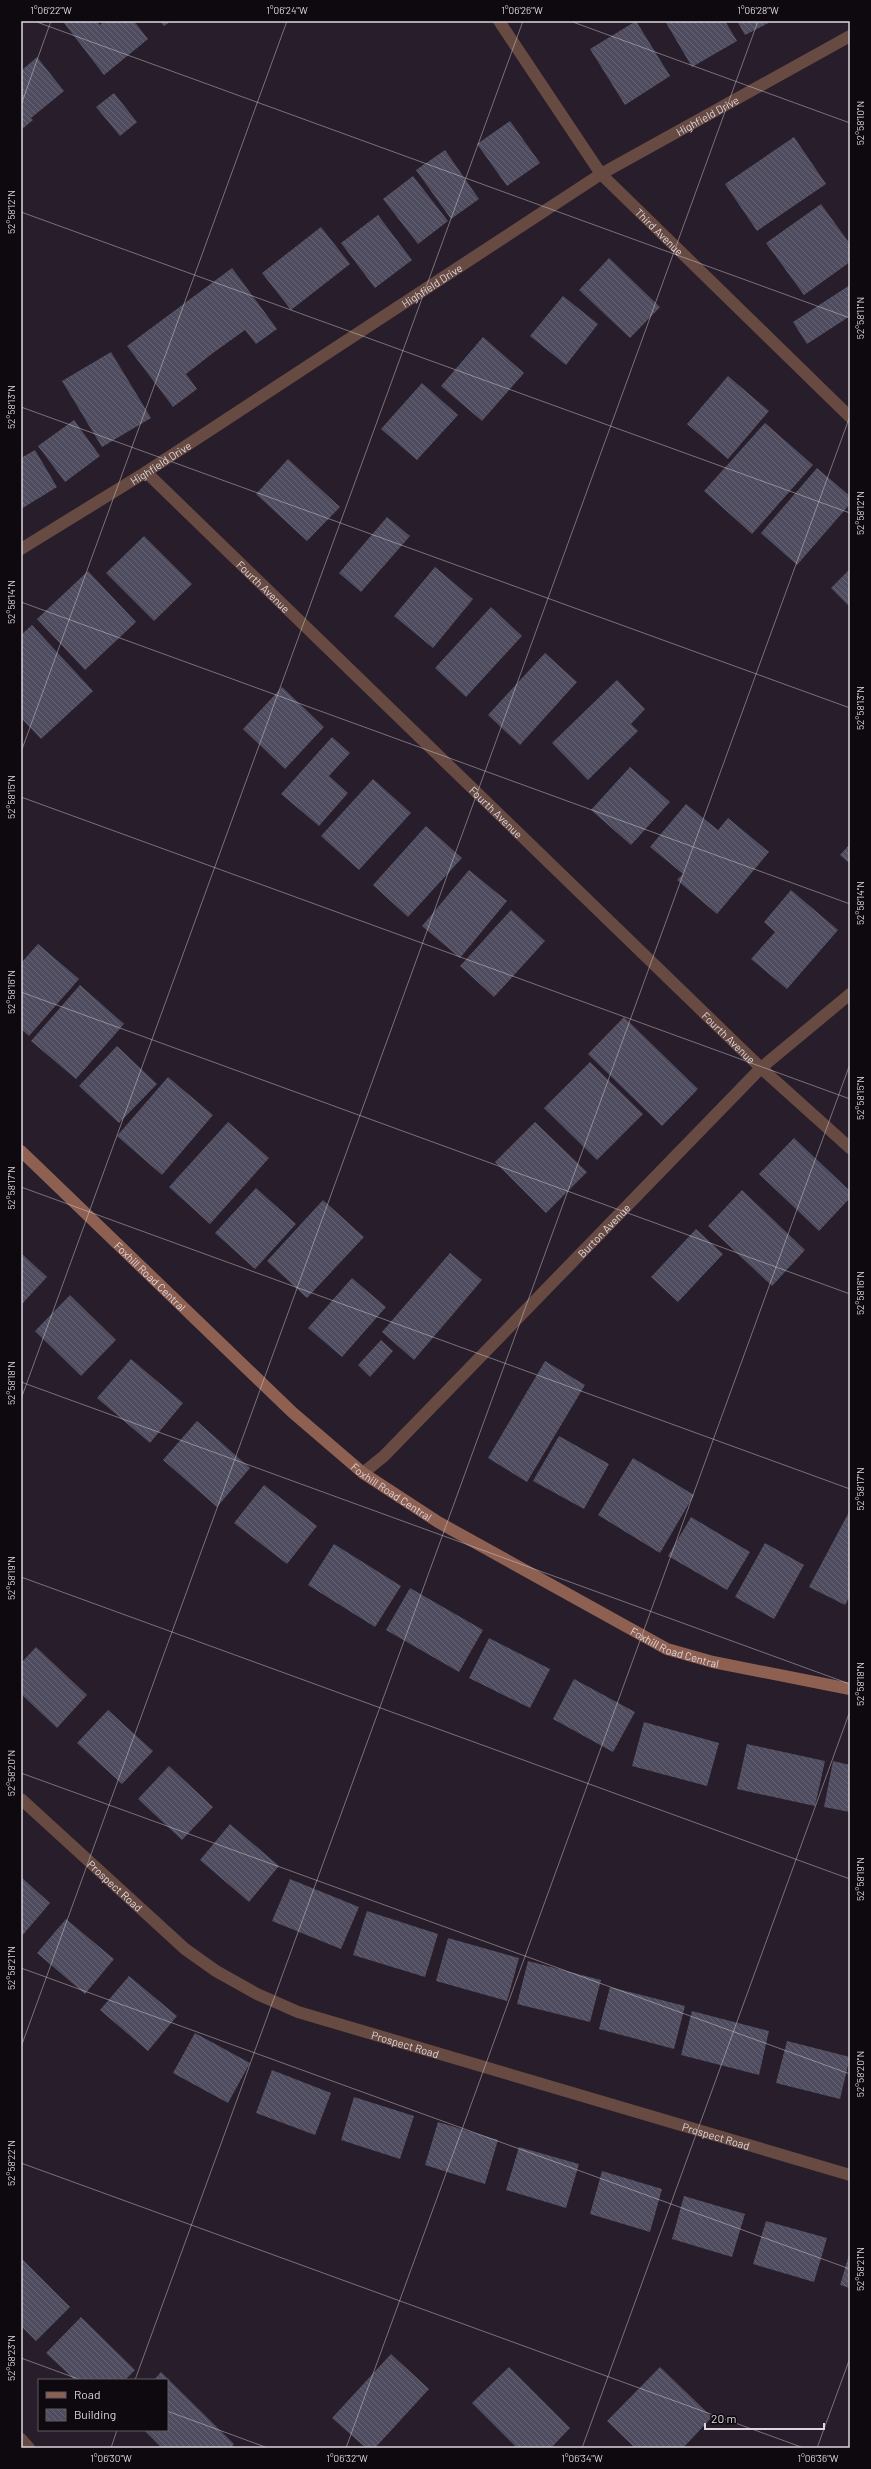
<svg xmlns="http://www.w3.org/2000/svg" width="871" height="2469" font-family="Barlow,sans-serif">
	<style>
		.building { fill: url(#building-back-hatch) }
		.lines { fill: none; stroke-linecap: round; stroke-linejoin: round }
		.street { stroke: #674a41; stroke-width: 12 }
		.secondary { stroke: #8e6051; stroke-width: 12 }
		.ticks { fill: none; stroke: #ddd6de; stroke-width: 1; stroke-opacity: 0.45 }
		.labels { text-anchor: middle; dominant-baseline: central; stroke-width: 3.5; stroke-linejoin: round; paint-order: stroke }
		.street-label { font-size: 11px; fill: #ddd6de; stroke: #0e090f }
		.neatline { fill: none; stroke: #ddd6de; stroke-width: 1.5 }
		.ticks-label { font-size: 10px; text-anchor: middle; fill: #ddd6de }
	</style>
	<defs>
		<pattern id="building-back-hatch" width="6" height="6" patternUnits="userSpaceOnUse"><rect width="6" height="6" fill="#4e4c5e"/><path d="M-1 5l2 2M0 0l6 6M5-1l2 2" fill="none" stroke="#676575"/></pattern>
	</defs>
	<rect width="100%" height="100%" fill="#281d2a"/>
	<!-- building -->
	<g class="building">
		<polygon points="68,21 97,21 100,25 104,21 134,21 148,39 104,75 64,23"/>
		<polygon points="160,21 171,21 164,26"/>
		<polygon points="636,21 670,76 625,105 590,49"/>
		<polygon points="665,21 725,21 737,41 692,67"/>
		<polygon points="737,21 772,21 745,35"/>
		<polygon points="37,57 64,91 31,118 33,120 21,130 21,71"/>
		<polygon points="114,93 137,122 120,136 96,107"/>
		<polygon points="510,121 540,163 507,186 477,144"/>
		<polygon points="794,137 826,184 757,231 725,184"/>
		<polygon points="445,150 479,199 451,219 416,170"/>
		<polygon points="413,176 448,221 418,244 383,199"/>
		<polygon points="821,204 850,244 850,262 804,295 766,243"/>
		<polygon points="378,215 412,260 375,288 341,243"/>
		<polygon points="321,227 350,264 291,310 262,273"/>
		<polygon points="609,258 660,307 630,338 579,290"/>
		<polygon points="232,268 277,329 256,344 245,330 213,353 186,374 197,389 173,407 127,346"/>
		<polygon points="850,285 850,316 807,344 793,322"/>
		<polygon points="563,296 598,324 566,365 530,336"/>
		<polygon points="483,337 524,373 482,421 441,386"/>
		<polygon points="111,352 151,418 102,447 62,381"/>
		<polygon points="728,376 769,411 728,459 687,424"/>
		<polygon points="422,383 458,415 417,460 381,429"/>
		<polygon points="74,420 100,456 65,482 38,446"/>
		<polygon points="765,423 813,465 752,534 704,491"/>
		<polygon points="35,450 57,487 21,509 21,458"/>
		<polygon points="288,459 340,507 307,541 256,494"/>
		<polygon points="817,468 850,496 850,504 797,565 761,533"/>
		<polygon points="387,517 410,536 361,592 339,573"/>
		<polygon points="144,536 192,584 154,621 106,573"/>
		<polygon points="435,567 473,599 433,648 394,616"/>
		<polygon points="850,569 850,607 831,588"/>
		<polygon points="88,571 136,622 85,670 37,619"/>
		<polygon points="491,607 522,636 466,697 435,668"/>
		<polygon points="32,625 93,691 41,739 21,718 21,635"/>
		<polygon points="545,653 577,682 520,745 488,715"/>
		<polygon points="617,680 645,709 631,724 638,731 588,780 552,743"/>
		<polygon points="282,687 324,727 285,769 243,729"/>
		<polygon points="332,737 350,753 329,776 348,793 319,826 281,794"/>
		<polygon points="630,767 670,802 631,845 591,810"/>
		<polygon points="373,779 411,813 359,870 321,836"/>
		<polygon points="686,804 718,830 728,818 769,852 717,914 677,880 683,874 650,847"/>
		<polygon points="426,826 462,858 408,917 373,885"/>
		<polygon points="850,844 850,864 840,855"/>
		<polygon points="469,870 507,901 460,958 422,926"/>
		<polygon points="791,890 838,930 787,989 751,959 775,932 764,922"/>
		<polygon points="511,910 545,941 494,997 460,966"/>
		<polygon points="38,944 79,979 29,1036 21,1029 21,963"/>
		<polygon points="80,985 124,1024 76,1079 31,1041"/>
		<polygon points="624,1017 698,1089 662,1126 588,1054"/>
		<polygon points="117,1046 157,1084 119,1123 79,1086"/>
		<polygon points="590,1062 643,1114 597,1160 544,1108"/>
		<polygon points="168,1077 213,1115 162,1175 117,1136"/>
		<polygon points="228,1122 269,1158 210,1224 169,1187"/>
		<polygon points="535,1122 587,1172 546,1213 495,1162"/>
		<polygon points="794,1138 850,1191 850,1198 819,1231 759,1174"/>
		<polygon points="256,1188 296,1224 255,1269 215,1233"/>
		<polygon points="742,1190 805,1250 772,1286 708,1226"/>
		<polygon points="323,1200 364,1237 307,1298 267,1261"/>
		<polygon points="696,1229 723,1254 678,1302 651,1277"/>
		<polygon points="21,1253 47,1277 21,1305"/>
		<polygon points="450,1253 482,1280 414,1360 382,1332"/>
		<polygon points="352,1278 386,1307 342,1357 308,1328"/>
		<polygon points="70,1295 116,1340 81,1376 35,1331"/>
		<polygon points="381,1340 393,1351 370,1377 358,1365"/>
		<polygon points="131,1359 183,1403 150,1443 97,1398"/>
		<polygon points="545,1361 585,1385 527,1482 488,1458"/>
		<polygon points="197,1421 250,1468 217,1507 163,1460"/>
		<polygon points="559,1436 609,1464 584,1509 533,1481"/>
		<polygon points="633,1458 694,1495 660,1553 598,1515"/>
		<polygon points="264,1485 317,1526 287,1564 234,1523"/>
		<polygon points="849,1512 850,1596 845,1605 809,1587"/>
		<polygon points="691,1517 750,1552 727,1590 668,1556"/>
		<polygon points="765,1543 804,1565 774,1619 735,1597"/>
		<polygon points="334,1544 401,1586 375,1627 308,1585"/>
		<polygon points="410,1588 483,1630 459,1672 386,1630"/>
		<polygon points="489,1638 550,1669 530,1708 469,1678"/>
		<polygon points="36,1647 87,1695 57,1728 21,1694 21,1663"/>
		<polygon points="574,1679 635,1712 613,1752 553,1719"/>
		<polygon points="108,1710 153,1751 122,1784 77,1743"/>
		<polygon points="644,1722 719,1743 707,1786 632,1766"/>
		<polygon points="747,1744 825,1761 815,1806 737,1789"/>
		<polygon points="833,1761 850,1765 850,1812 824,1807"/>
		<polygon points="169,1766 213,1807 182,1840 138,1799"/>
		<polygon points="230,1824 279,1866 249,1902 200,1860"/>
		<polygon points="21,1877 50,1903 21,1937"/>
		<polygon points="290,1879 359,1907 341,1949 272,1921"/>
		<polygon points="367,1911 438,1934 425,1977 353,1955"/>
		<polygon points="66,1919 114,1959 85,1994 37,1953"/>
		<polygon points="448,1938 519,1958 507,2001 436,1981"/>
		<polygon points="528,1961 601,1980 590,2022 517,2004"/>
		<polygon points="129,1976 177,2016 148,2051 100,2010"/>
		<polygon points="610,1987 685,2006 674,2049 599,2029"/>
		<polygon points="692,2011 769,2031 759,2075 681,2055"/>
		<polygon points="195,2033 250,2063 228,2103 173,2073"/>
		<polygon points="787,2041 850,2057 840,2099 776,2083"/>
		<polygon points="272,2070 331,2093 315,2135 256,2113"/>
		<polygon points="354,2097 414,2116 400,2159 341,2140"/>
		<polygon points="438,2122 498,2140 485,2184 425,2165"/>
		<polygon points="519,2147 579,2164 566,2208 506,2190"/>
		<polygon points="602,2171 662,2189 650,2232 590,2214"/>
		<polygon points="684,2196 745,2214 732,2257 672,2239"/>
		<polygon points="766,2221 827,2238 814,2282 753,2264"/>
		<polygon points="850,2252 850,2288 840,2285"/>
		<polygon points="21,2258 70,2307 36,2341 21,2326"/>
		<polygon points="81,2317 135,2370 125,2380 75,2380 46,2353"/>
		<polygon points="391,2354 429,2389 375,2448 366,2448 332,2418"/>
		<polygon points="509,2367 570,2428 551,2448 517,2448 472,2403"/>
		<polygon points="660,2367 712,2417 683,2448 635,2448 607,2421"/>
		<polygon points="161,2372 234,2444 231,2448 162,2448 144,2430 167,2430 167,2380 154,2380"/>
	</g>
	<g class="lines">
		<!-- street -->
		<g class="street">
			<path id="s1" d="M499,21L601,174L850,417"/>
			<path id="s2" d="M146,472L761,1068L850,1148"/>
			<path id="s3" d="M21,549L146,472L601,174L850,36"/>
			<path id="s4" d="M363,1473L384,1456L761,1068L850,994"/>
			<path id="s5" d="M21,1799L185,1949L216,1971L257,1994L298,2012L850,2175"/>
			<polyline points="21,2439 29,2448"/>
		</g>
		<!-- secondary -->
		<path class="secondary" id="s6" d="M21,1151L292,1412L363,1473L438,1522L667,1649L713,1662L850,1689"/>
	</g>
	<!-- ticks -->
	<path class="ticks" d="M34,21L850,318M570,21L850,123M21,105L51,21M21,212L850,513M21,407L850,708M21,602L850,904M21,752L287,21M21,797L850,1099M21,992L850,1294M21,1187L850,1489M21,1382L850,1684M21,1399L523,21M21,1577L850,1879M21,1773L850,2074M21,1968L850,2269M21,2047L758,21M21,2163L804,2448M21,2358L81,2380M135,2380L850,416M167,2411L268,2448M111,2448L117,2430M346,2448L850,1064M582,2448L850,1711M817,2448L850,2358"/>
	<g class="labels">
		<!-- street labels -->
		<g class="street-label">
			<text stroke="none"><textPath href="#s3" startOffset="812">Highfield Drive</textPath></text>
			<text stroke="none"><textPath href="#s1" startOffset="266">Third Avenue</textPath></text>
			<text stroke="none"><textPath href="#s3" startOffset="488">Highfield Drive</textPath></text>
			<text stroke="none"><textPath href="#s3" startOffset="164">Highfield Drive</textPath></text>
			<text stroke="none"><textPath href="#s2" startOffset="164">Fourth Avenue</textPath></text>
			<text stroke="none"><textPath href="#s2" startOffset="488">Fourth Avenue</textPath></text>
			<text stroke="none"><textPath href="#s2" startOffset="812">Fourth Avenue</textPath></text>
			<text stroke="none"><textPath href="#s4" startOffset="342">Burton Avenue</textPath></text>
			<text stroke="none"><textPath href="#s6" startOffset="180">Foxhill Road Central</textPath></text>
			<text stroke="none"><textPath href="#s6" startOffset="504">Foxhill Road Central</textPath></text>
			<text stroke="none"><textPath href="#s6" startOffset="828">Foxhill Road Central</textPath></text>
			<text stroke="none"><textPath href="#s5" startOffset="128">Prospect Road</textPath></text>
			<text stroke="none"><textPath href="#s5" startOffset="464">Prospect Road</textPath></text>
			<text stroke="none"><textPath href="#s5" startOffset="788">Prospect Road</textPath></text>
		</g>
	</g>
	<!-- border -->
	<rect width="871" height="2469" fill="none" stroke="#0e090f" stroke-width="44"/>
	<!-- legend -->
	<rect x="38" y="2379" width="130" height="52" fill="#0e090f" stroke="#615b62"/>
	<rect x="46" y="2392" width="20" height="6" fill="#8e6051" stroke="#615b62"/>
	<text x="74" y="2399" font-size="12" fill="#ddd6de">Road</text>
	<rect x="46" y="2409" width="20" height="12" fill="url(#building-back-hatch)" stroke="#615b62"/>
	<text x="74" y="2419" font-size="12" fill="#ddd6de">Building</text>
	<!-- scale -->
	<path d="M705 2423v6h119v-6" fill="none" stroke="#ddd6de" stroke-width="2"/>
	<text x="711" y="2423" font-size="12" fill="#ddd6de" stroke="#0e090f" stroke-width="3" paint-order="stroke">20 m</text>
	<rect x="22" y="22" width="827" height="2425" class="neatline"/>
	<g class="ticks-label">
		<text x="51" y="14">1°06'22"W</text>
		<text x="287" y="14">1°06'24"W</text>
		<text x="522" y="14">1°06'26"W</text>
		<text x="758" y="14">1°06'28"W</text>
		<text transform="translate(860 123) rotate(-90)" y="4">52°58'10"N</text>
		<text transform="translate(11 212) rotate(-90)" y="4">52°58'12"N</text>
		<text transform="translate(860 318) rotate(-90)" y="4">52°58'11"N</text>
		<text transform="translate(11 407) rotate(-90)" y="4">52°58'13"N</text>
		<text transform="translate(860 513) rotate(-90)" y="4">52°58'12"N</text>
		<text transform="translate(11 602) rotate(-90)" y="4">52°58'14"N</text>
		<text transform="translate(860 708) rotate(-90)" y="4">52°58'13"N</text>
		<text transform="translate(11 797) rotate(-90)" y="4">52°58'15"N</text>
		<text transform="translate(860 903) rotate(-90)" y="4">52°58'14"N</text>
		<text transform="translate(11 992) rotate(-90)" y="4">52°58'16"N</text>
		<text transform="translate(860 1098) rotate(-90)" y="4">52°58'15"N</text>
		<text transform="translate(11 1188) rotate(-90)" y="4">52°58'17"N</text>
		<text transform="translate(860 1293) rotate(-90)" y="4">52°58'16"N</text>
		<text transform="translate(11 1383) rotate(-90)" y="4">52°58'18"N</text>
		<text transform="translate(860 1489) rotate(-90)" y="4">52°58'17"N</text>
		<text transform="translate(11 1578) rotate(-90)" y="4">52°58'19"N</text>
		<text transform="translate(860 1684) rotate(-90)" y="4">52°58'18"N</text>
		<text transform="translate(11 1773) rotate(-90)" y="4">52°58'20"N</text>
		<text transform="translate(860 1879) rotate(-90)" y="4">52°58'19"N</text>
		<text transform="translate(11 1968) rotate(-90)" y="4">52°58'21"N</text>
		<text transform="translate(860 2074) rotate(-90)" y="4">52°58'20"N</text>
		<text transform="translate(11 2163) rotate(-90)" y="4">52°58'22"N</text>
		<text transform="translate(860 2269) rotate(-90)" y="4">52°58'21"N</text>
		<text transform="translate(11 2358) rotate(-90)" y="4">52°58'23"N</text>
		<text x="111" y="2462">1°06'30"W</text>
		<text x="347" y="2462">1°06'32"W</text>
		<text x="582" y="2462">1°06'34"W</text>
		<text x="818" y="2462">1°06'36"W</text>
	</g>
</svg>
